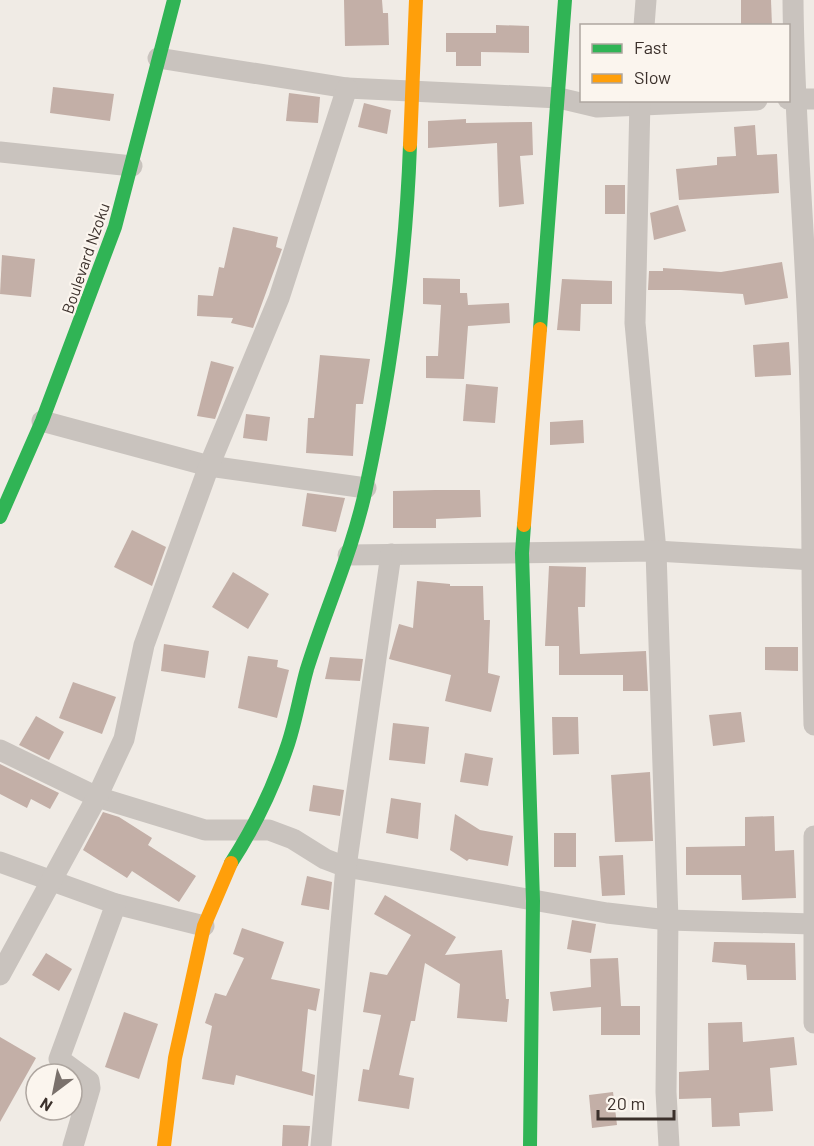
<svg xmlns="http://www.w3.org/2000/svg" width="814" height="1146" font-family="Barlow,sans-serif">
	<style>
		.building { fill: #c3afa7 }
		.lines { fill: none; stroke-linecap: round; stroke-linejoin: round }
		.street { stroke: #c9c3be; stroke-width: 21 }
		.fast { stroke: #30b455; stroke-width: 14 }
		.slow { stroke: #ff9f0a; stroke-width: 14 }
		.labels { text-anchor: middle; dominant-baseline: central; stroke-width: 4.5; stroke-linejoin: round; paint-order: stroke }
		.street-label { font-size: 16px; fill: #3b302b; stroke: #fbf5ee }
	</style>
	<rect width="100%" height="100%" fill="#f0ebe5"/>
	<!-- building -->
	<g class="building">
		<polygon points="344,0 382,0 383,13 388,13 389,45 345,46"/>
		<polygon points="741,0 771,0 772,26 741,26"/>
		<polygon points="496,25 529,26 529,53 481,52 481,66 456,66 456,52 446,52 446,33 496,33"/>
		<polygon points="53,87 114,94 110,121 50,113"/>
		<polygon points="289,93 320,97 318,123 286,121"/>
		<polygon points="364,103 391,110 387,134 358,127"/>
		<polygon points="466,119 466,123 532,122 533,155 520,156 524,204 499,207 497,143 428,148 428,121"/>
		<polygon points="755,125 757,155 777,154 779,193 679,200 676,169 717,165 717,157 736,156 734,127"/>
		<rect x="605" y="185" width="20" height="29"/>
		<polygon points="678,205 686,231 654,240 650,213"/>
		<polygon points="233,227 278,237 276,247 282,249 253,328 231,323 233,318 197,316 198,295 213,296 219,267 224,268"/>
		<polygon points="2,255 35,259 31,297 0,294"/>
		<polygon points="782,262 788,298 745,305 743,294 681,290 648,290 649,271 663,271 663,268 721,272"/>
		<polygon points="423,278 460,279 460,293 467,293 468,305 509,303 510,323 468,326 464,379 426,378 426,356 438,356 441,305 423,304"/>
		<polygon points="562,279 612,281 612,304 581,304 580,331 557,330"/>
		<polygon points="789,342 791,375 755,377 753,345"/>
		<polygon points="320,355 370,359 363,404 356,404 353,456 306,453 308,418 314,418"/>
		<polygon points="211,361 234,367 215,419 197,416"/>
		<polygon points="466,384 498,387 495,423 463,421"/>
		<polygon points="246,414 270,417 267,441 243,438"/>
		<polygon points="583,420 584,443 550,445 550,422"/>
		<polygon points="435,490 480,490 481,517 436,519 436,528 393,528 393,491"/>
		<polygon points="307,493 345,498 336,532 302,526"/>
		<polygon points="132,530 166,547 152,586 114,567"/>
		<polygon points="549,566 586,567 585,607 578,607 580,654 646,651 648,691 623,691 623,675 559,675 559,646 545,646"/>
		<polygon points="233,572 269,594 248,629 212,607"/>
		<polygon points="417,581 450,584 450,586 483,586 484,620 490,620 488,673 500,676 491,712 445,701 451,675 389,659 399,624 413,628"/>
		<polygon points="164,644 209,651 205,678 161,671"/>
		<polygon points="765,647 798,647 798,671 765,670"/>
		<polygon points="248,656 278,660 277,667 289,670 277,718 238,708"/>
		<polygon points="330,657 363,659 360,681 325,679"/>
		<polygon points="73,682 116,697 102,734 59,718"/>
		<polygon points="741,712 745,742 713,746 709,715"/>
		<polygon points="36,716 64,732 49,760 19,745"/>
		<polygon points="552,717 578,717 579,754 553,755"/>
		<polygon points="393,723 429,727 425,764 389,760"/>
		<polygon points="465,753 493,758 488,786 460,782"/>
		<polygon points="0,764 59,793 50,809 31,799 27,808 0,794"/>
		<polygon points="650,772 653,841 615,842 611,775"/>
		<polygon points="313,785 344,790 340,816 309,811"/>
		<polygon points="391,798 421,803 418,839 386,833"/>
		<polygon points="103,812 119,817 152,838 148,845 196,876 179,902 132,871 127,878 83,850"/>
		<polygon points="455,814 480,830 513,836 508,866 469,859 467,861 450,850"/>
		<polygon points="774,816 775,851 794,850 796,898 742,900 741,875 686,875 686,847 745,846 745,817"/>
		<rect x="554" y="833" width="22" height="34"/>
		<polygon points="623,855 625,895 602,896 599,856"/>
		<polygon points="307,876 332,882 329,910 301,905"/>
		<polygon points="385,895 456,937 445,955 502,950 506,999 509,999 507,1022 457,1018 460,984 425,963 415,1021 411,1021 399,1075 414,1078 409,1109 358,1101 363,1069 369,1070 381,1015 363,1012 370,972 387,975 411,935 374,914"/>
		<polygon points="572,920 596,924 591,953 567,949"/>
		<polygon points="242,928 284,942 271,979 320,989 316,1011 308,1009 302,1071 315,1075 313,1096 236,1075 234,1085 202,1079 212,1026 205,1023 215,993 226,996 244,958 233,954"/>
		<polygon points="714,942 795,943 796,980 747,980 746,965 712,962"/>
		<polygon points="46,953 72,969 59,991 32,975"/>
		<polygon points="618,958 621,1006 640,1006 640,1035 601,1035 601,1007 553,1011 550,992 591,987 590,959"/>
		<polygon points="124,1012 158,1024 139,1079 105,1067"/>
		<polygon points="742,1022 743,1042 794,1037 797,1065 770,1068 773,1111 739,1113 740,1126 712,1127 711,1098 679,1099 679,1072 709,1070 708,1023"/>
		<polygon points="0,1037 36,1058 0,1122"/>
		<polygon points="613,1092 617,1125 592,1128 589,1095"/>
		<polygon points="283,1125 310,1126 308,1146 282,1146"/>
	</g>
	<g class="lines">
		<!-- street -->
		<g class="street">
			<path d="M793,0C794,118 805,235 809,353C813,477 811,601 814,725"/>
			<polyline points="644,26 646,0"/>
			<polyline points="158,58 347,88 559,98 597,107 757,100"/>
			<polyline points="788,99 814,99"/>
			<polyline points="640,100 635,323 656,551 668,920 666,1092 669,1146"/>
			<polyline points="0,152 132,166"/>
			<polyline points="42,421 209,466 366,488"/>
			<polyline points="348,555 656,551 814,560"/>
			<polyline points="0,750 97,797 205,830 269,830 293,839 325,859 346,867 607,913 668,920 813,924"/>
			<polyline points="814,836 814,1023"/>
			<polyline points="0,862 116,904 204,926"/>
			<polyline points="0,975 97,797 124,739 144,645 209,466 279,298 347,88"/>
			<polyline points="73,1146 90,1088 89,1081 59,1059 116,904"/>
			<polyline points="321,1146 346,867 391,554"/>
		</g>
		<!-- fast -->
		<g class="fast">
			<polyline points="540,329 565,0"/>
			<polyline points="0,517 42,421 115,227 174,0"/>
			<polyline points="524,525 522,553 533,901 530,1146"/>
			<path d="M231,863C255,826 274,786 288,744C296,720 300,694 307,669C326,608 353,550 366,488C390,376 406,259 410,145"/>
		</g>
		<!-- slow -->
		<g class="slow">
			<polyline points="410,145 416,0"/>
			<polyline points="524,525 540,329"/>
			<polyline points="164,1146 175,1058 204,926 231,863"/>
		</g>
	</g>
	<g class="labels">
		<!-- street labels -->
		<g class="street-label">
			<text transform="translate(85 258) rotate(-71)">Boulevard Nzoku</text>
		</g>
	</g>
	<!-- legend -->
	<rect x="580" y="24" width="210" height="78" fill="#fbf5ee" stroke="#aea6a0" stroke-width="1.5"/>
	<rect x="592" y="44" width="30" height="9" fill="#30b455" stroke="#aea6a0" stroke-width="1.5"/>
	<text x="634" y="54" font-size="18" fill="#3b302b">Fast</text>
	<rect x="592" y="74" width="30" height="9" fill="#ff9f0a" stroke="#aea6a0" stroke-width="1.5"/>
	<text x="634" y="84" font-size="18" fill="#3b302b">Slow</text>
	<!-- north arrow -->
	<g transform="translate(54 1092) rotate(212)"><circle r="28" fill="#fbf5ee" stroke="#aea6a0" stroke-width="1.5"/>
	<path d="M0-4.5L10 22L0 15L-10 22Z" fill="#7a716c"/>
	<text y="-9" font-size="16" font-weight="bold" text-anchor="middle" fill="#3b302b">N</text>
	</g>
	<!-- scale -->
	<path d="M598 1110v9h76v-9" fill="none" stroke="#3b302b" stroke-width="3"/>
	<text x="607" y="1110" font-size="18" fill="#3b302b" stroke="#fbf5ee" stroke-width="4.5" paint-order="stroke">20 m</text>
</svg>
